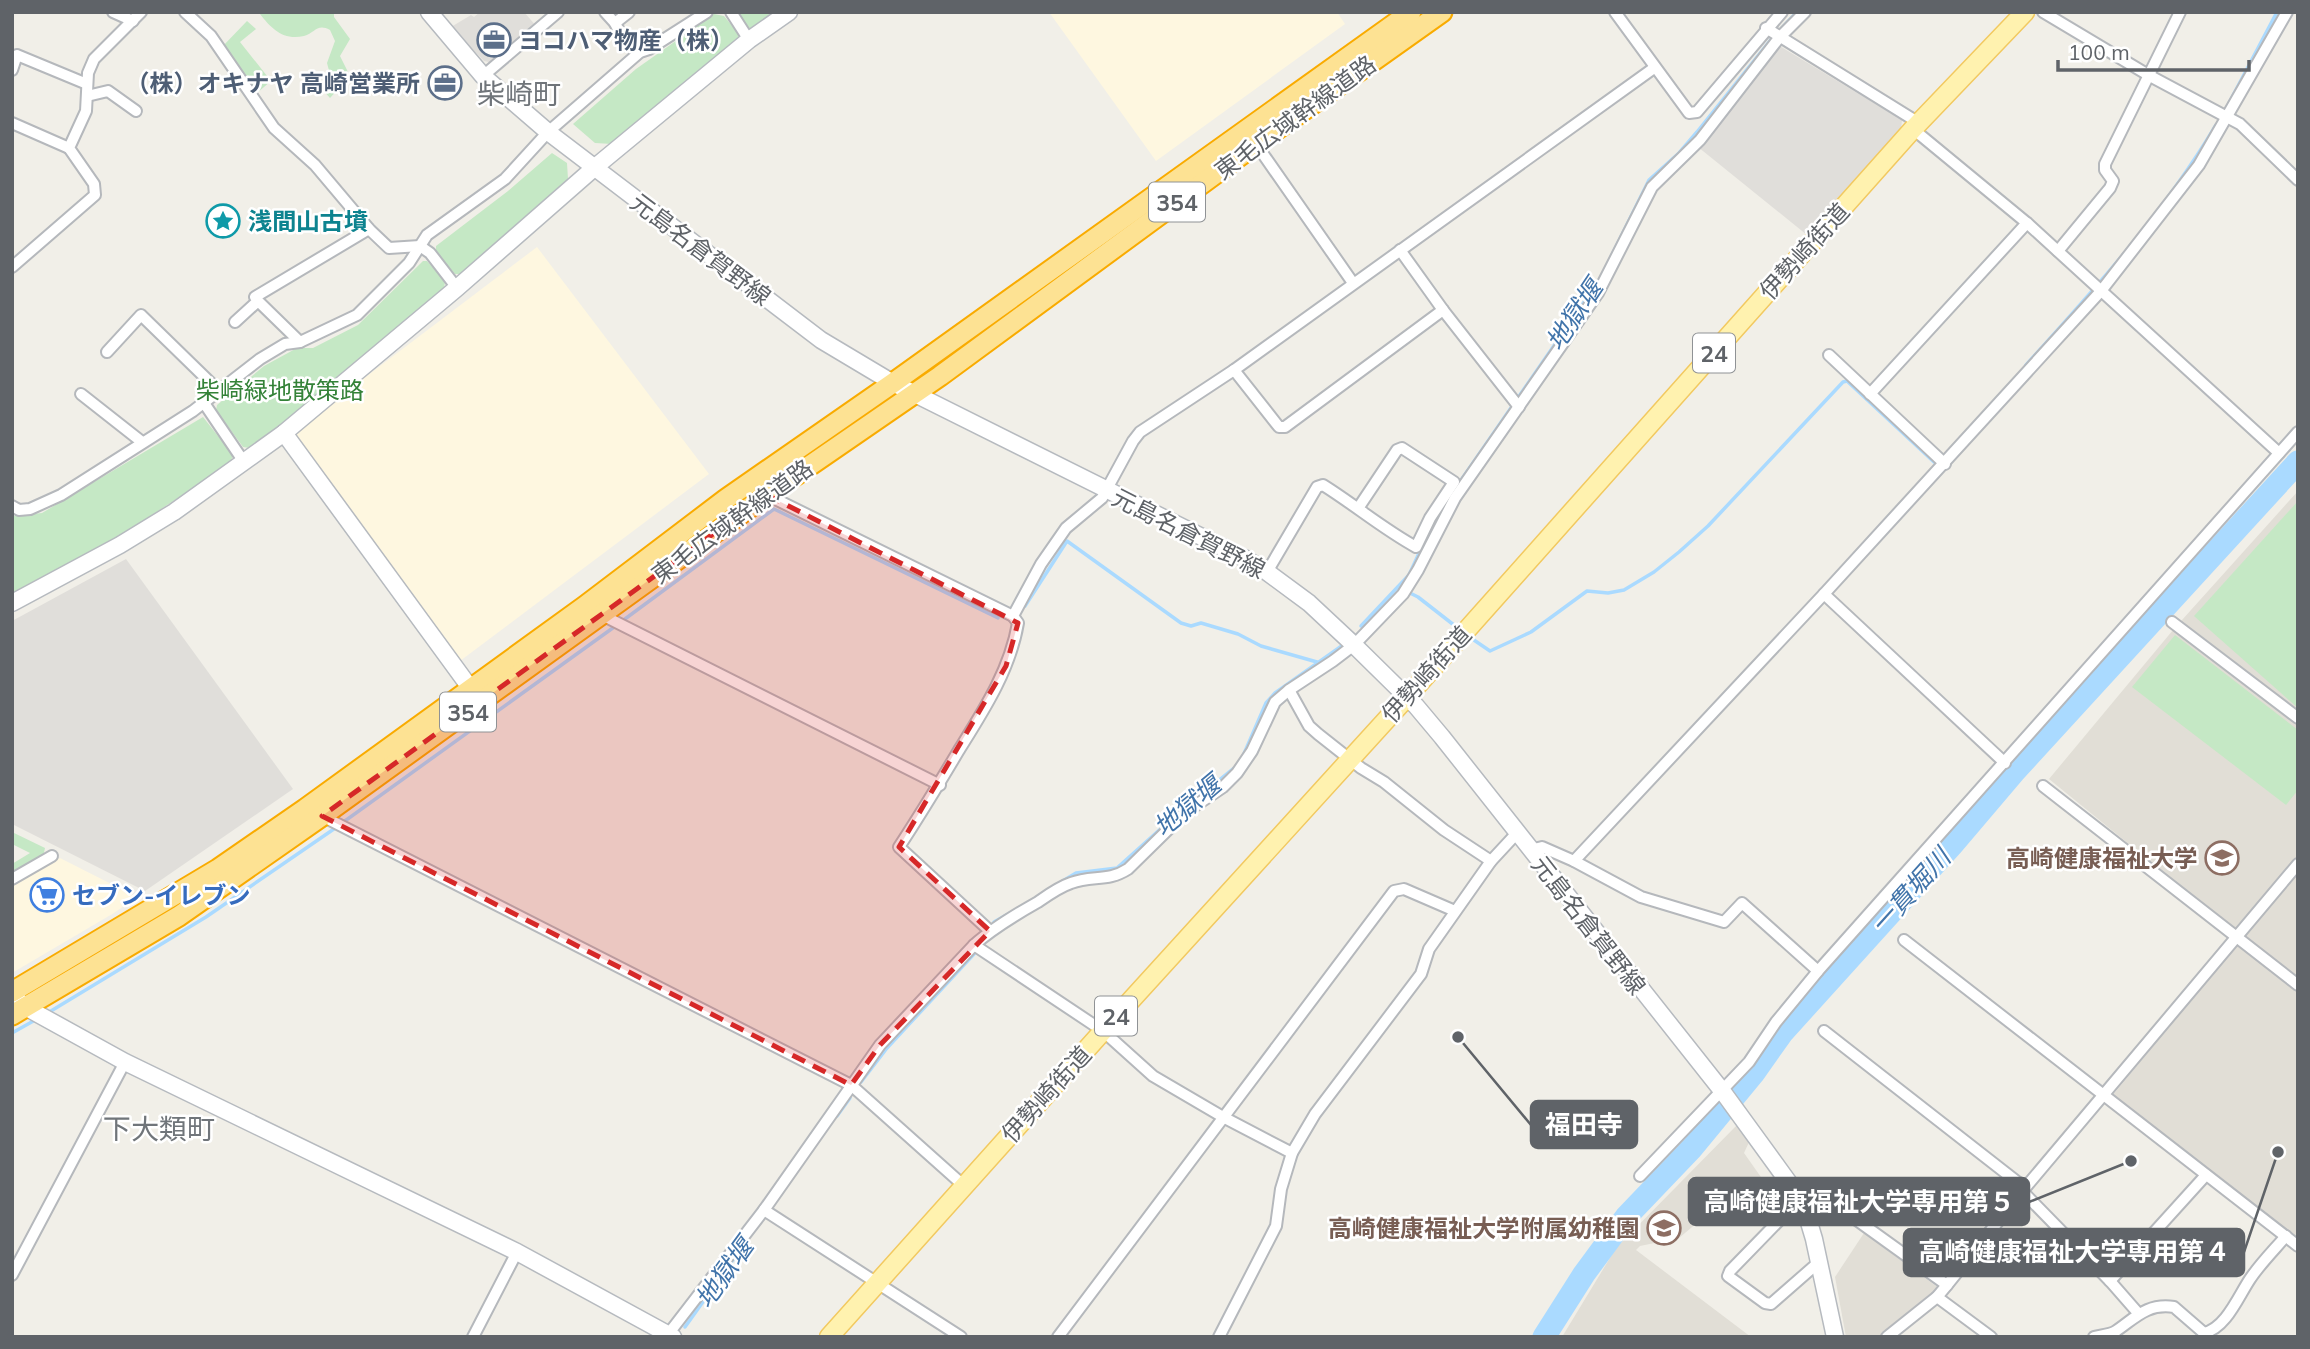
<svg xmlns="http://www.w3.org/2000/svg" width="2310" height="1349" font-family="Mulish,'Noto Sans JP',sans-serif">
	<style>
		.commercial { fill: #fef7e0 }
		.industrial { fill: #e0deda }
		.education { fill: #e1ded6 }
		.green { fill: #c5e8c5 }
		.lines { fill: none; stroke-linecap: round; stroke-linejoin: round }
		.stream { stroke: #aadaff; stroke-width: 3.5 }
		.river { stroke: #aadaff; stroke-width: 23 }
		.street-casing { stroke: #b5b8bc; stroke-width: 14 }
		.secondary-casing { stroke: #b6babf; stroke-width: 19 }
		.primary-casing { stroke: #f2c960; stroke-width: 21 }
		.highway-casing { stroke: #f9ab00; stroke-width: 23 }
		.street { stroke: #fff; stroke-width: 10 }
		.secondary { stroke: #fff; stroke-width: 16 }
		.primary { stroke: #fff2af; stroke-width: 18 }
		.highway { stroke: #fde293; stroke-width: 19 }
		.marked { fill: #d62828; fill-opacity: 0.2; stroke: #d62828; stroke-width: 5; stroke-dasharray: 14 9; stroke-linejoin: round }
		.labels { text-anchor: middle; dominant-baseline: central; stroke-width: 5; stroke-linejoin: round; paint-order: stroke }
		.shield { fill: #fff; stroke: #8f9295; stroke-width: 2 }
		.shield-label { font-size: 23px; font-weight: bold; fill: #5f6368 }
		.service-label { font-size: 24px; font-weight: bold; fill: #4e5e75; stroke: #fff; text-anchor: start }
		.street-label { font-size: 24px; fill: #5f6368; stroke: #fff }
		.culture-label { font-size: 24px; font-weight: bold; fill: #0d838f; stroke: #fff; text-anchor: start }
		.park-label { font-size: 24px; fill: #348238; stroke: #fff }
		.education-label { font-size: 24px; font-weight: bold; fill: #785e54; stroke: #fff; text-anchor: end }
		.shop-label { font-size: 24px; font-weight: bold; fill: #366cbe; stroke: #fff; text-anchor: start }
		.water-label { font-size: 26px; font-style: italic; fill: #4174aa; stroke: #fff }
		.quarter-label { font-size: 28px; fill: #70757a; stroke: #fff }
		.leader { fill: none; stroke: #5f6368; stroke-width: 2.5 }
		.callout-dot { fill: #5f6368; stroke: #fff; stroke-width: 2.5 }
		.callout { fill: #5f6368; stroke: #5f6368; stroke-width: 2.5 }
		.callout-label { font-size: 26px; text-anchor: middle; font-weight: bold; fill: #fff }
	</style>
	<rect width="100%" height="100%" fill="#f1efe8"/>
	<!-- commercial -->
	<g class="commercial">
		<polygon points="1049,12 1337,12 1345,24 1156,161"/>
		<polygon points="537,247 709,474 460,661 293,432"/>
		<polygon points="60,858 137,897 114,913 12,973 12,886"/>
	</g>
	<!-- industrial -->
	<g class="industrial">
		<polygon points="480,12 524,12 537,27 493,63 484,61 451,27 471,15 474,17"/>
		<polygon points="1778,45 1902,120 1901,129 1807,235 1698,147"/>
		<polygon points="126,559 293,789 145,891 12,824 12,621"/>
	</g>
	<!-- education -->
	<g class="education">
		<polygon points="2298,491 2298,1242 2112,1096 2243,937 2049,779 2173,630"/>
		<polygon points="1739,1123 1750,1140 1744,1153 1763,1180 1736,1202 1704,1217 1679,1238 1640,1246 1636,1250 1751,1337 1562,1337 1616,1248"/>
		<polygon points="1864,1233 1940,1289 1883,1337 1846,1337 1835,1277"/>
	</g>
	<!-- green -->
	<g class="green">
		<path d="M262,12H334V17L350,39L340,56L350,76L330,98L322,89L331,78L327,63L335,41L330,30C317,23 315,33 304,36C283,41 271,28 260,14Z"/>
		<polygon points="780,12 757,29 750,29 737,13"/>
		<polygon points="714,14 724,16 739,34 736,45 612,144 595,143 573,124 636,69"/>
		<polygon points="247,21 256,29 240,42 271,81 257,93 222,47"/>
		<polygon points="552,153 567,163 568,179 462,274 455,274 436,253 436,246 508,191"/>
		<polygon points="423,261 427,261 445,281 444,290 286,424 250,448 243,447 216,410 217,405 264,366 297,348 313,348 358,325"/>
		<polygon points="203,417 233,455 230,464 109,543 12,596 12,516 42,513"/>
		<polygon points="2298,501 2298,708 2194,616"/>
		<polygon points="2175,635 2298,730 2298,790 2286,805 2132,687"/>
		<polygon points="12,832 45,848 43,857 12,874 12,864 30,853 12,844"/>
	</g>
	<g class="lines">
		<!-- stream -->
		<g class="stream">
			<polyline points="1779,31 1797,12"/>
			<polyline points="2229,103 2277,12"/>
			<polyline points="1608,263 1649,180 1679,153 1697,132 1773,37"/>
			<path d="M2026,365C2094,290 2164,213 2216,125"/>
			<polyline points="1457,486 1600,279"/>
			<polyline points="1398,587 1418,597 1459,629"/>
			<polyline points="1025,606 1067,541 1181,623 1191,626 1201,623 1238,634 1261,646 1317,662"/>
			<polyline points="1361,626 1409,575 1426,538"/>
			<polyline points="1468,636 1490,651 1531,632 1587,591 1608,593 1624,590 1654,572 1679,552 1708,526 1843,382 1847,381 1934,462 1937,460"/>
			<polyline points="1243,756 1266,703 1275,693 1343,645"/>
			<polyline points="1197,798 1234,768"/>
			<polyline points="1061,882 1076,873 1117,868 1185,807"/>
			<polyline points="994,922 1010,913"/>
			<polyline points="46,1014 206,917 331,831 610,630 774,509 998,618"/>
			<polyline points="12,1033 37,1019"/>
			<polyline points="861,1082 887,1048 974,954"/>
			<polyline points="837,1116 850,1098"/>
			<polyline points="685,1327 745,1243"/>
		</g>
		<!-- river -->
		<polyline class="river" points="1544,1337 1584,1274 1626,1217 1692,1148 1753,1074 1782,1033 1952,845 2014,772 2298,462"/>
		<defs>
			<g id="street">
				<polyline points="113,12 133,21"/>
				<polyline points="185,12 211,36 274,128 315,165 369,229 389,248 420,246 430,253 457,288"/>
				<polyline points="605,12 615,23 629,12"/>
				<polyline points="731,12 749,40"/>
				<polyline points="1615,12 1689,113 1697,112 1782,12"/>
				<polyline points="2043,12 2150,76 2240,124 2298,180"/>
				<polyline points="615,23 618,29 640,52"/>
				<polyline points="1766,28 1919,123"/>
				<polyline points="12,70 17,55 87,84"/>
				<polyline points="483,76 558,12"/>
				<polyline points="87,96 108,91 136,111"/>
				<polyline points="12,123 69,148"/>
				<polyline points="1913,129 2027,223 2279,453"/>
				<polyline points="1256,144 1353,283"/>
				<polyline points="1400,250 1443,310 1519,407"/>
				<polyline points="2058,251 2110,188 2113,181 2105,170 2105,164 2180,12"/>
				<polyline points="12,267 95,195 94,184 69,148 86,111 88,73 94,59 141,12"/>
				<polyline points="255,297 369,229"/>
				<polyline points="235,322 258,301 300,342"/>
				<polyline points="107,352 141,315 219,391"/>
				<polyline points="1829,355 1945,464"/>
				<polyline points="1234,370 1279,427 1285,427 1443,310"/>
				<polyline points="81,394 142,442"/>
				<polyline points="1870,394 2027,223"/>
				<polyline points="204,403 244,462"/>
				<polyline points="767,495 1013,616"/>
				<polyline points="12,506 19,510 30,509 61,495 193,411 260,359 285,344 300,342 357,315 409,263 427,235 505,179 548,132 640,52 649,49 707,12"/>
				<path d="M1267,572L1317,487L1323,485C1355,505 1383,529 1416,547L1430,518L1454,482L1402,448L1397,450L1359,507"/>
				<polyline points="1824,594 2005,763"/>
				<polyline points="602,615 940,785"/>
				<polyline points="2172,622 2298,718"/>
				<polyline points="1289,690 1309,726 1318,734 1361,768 1384,782 1444,830 1491,861"/>
				<polyline points="2043,786 2298,985"/>
				<polyline points="322,816 851,1085 963,1185"/>
				<polyline points="1530,850 1542,847 1574,861 1641,897 1724,922 1742,903 1818,971"/>
				<polyline points="1574,861 1824,594 2101,291 2199,165 2287,12"/>
				<polyline points="12,879 52,856"/>
				<path d="M990,931L899,847C920,815 940,782 959,750C984,710 1010,670 1018,623L1013,616L1041,564L1066,528L1102,498L1133,441L1140,432L1234,370L1654,68"/>
				<polyline points="1904,940 2298,1246"/>
				<polyline points="974,945 1103,1031 1153,1076 1223,1117 1292,1153"/>
				<polyline points="1824,1031 2025,1188"/>
				<polyline points="1640,1176 1749,1062 1776,1022 1818,971 2298,432"/>
				<polyline points="1792,1187 1815,1190 1947,1285"/>
				<polyline points="2023,1192 2110,1281 2138,1313"/>
				<polyline points="1799,1200 1730,1271 1728,1276 1765,1303 1771,1304 1819,1262"/>
				<polyline points="764,1210 961,1337"/>
				<polyline points="12,1275 125,1062"/>
				<polyline points="2110,1281 2206,1175"/>
				<polyline points="1937,1297 1991,1337"/>
				<polyline points="473,1337 517,1252"/>
				<path d="M666,1337L764,1210L880,1045L974,945C993,928 1015,915 1038,902C1048,895 1059,887 1071,883C1092,875 1108,882 1128,869L1186,812L1223,787L1237,773L1252,751L1275,702L1289,690L1333,661L1354,645L1403,594L1418,570L1455,498L1598,293L1652,187L1700,140L1779,38L1805,12"/>
				<polyline points="1058,1337 1394,891 1404,889 1455,911"/>
				<polyline points="1219,1337 1276,1226 1281,1189 1292,1153 1315,1114 1421,974 1429,949 1491,861 1517,833"/>
				<polyline points="1887,1337 1937,1297 1947,1285 2025,1188 2298,864"/>
				<path d="M2094,1337C2101,1335 2110,1335 2116,1331C2135,1318 2147,1303 2174,1307L2204,1333C2226,1328 2238,1297 2250,1279C2260,1264 2274,1250 2286,1236"/>
			</g>
			<g id="secondary">
				<polyline points="429,12 483,76 548,132 821,340 893,383 1246,559 1267,572 1309,603 1354,645 1416,706 1442,737 1723,1092 1792,1187 1808,1219 1814,1239 1835,1337"/>
				<polyline points="284,433 471,689"/>
				<polyline points="12,603 120,545 174,512 284,433 457,288 594,168 749,40 789,12"/>
				<polyline points="19,1001 27,1008 125,1062 517,1252 673,1337"/>
			</g>
			<polyline id="primary" points="829,1337 1103,1031 1407,697 1913,129 2025,12"/>
			<g id="highway">
				<polyline points="12,992 218,869 305,809 585,606 726,499 893,383 1411,12"/>
				<polyline points="12,1015 179,916 322,816 767,495 940,376 1256,144 1442,12"/>
			</g>
		</defs>
		<!-- street casing -->
		<use href="#street" class="street-casing"/>
		<!-- secondary casing -->
		<use href="#secondary" class="secondary-casing"/>
		<!-- primary casing -->
		<use href="#primary" class="primary-casing"/>
		<!-- highway casing -->
		<use href="#highway" class="highway-casing"/>
		<!-- street -->
		<use href="#street" class="street"/>
		<!-- secondary -->
		<use href="#secondary" class="secondary"/>
		<!-- primary -->
		<use href="#primary" class="primary"/>
		<!-- highway -->
		<use href="#highway" class="highway"/>
	</g>
	<!-- marked area -->
	<path class="marked" d="M767,495L1018,623L1006,666L899,847L990,931L880,1045L851,1085L322,816Z"/>
	<!-- icons -->
	<defs>
		<symbol id="office-ring" viewBox="-11 -11 22 22"><circle r="9.5" fill="#fff" stroke="#5c6f8a" stroke-width="1.5"/><path d="M-6-3h4V-5.5h4V-3h4V5H-6ZM-1-4.5V-3h2v-1.5ZM-6 0V1H6V0Z" fill="#5c6f8a"/></symbol>
		<symbol id="sight-ring" viewBox="-11 -11 22 22"><circle r="9.5" fill="#fff" stroke="#0f9aa8" stroke-width="1.5"/><path d="M0-6L1.8-2.2L6-1.7L2.9 1.2L3.7 5.4L0 3.3L-3.7 5.4L-2.9 1.2L-6-1.7L-1.8-2.2Z" fill="#0f9aa8"/></symbol>
		<symbol id="university-ring" viewBox="-11 -11 22 22"><circle r="9.5" fill="#fff" stroke="#8d6e63" stroke-width="1.5"/><path d="M0-5L7-2L0 1L-7-2ZM-4 1L0 2.5L4 1V4Q0 6-4 4Z" fill="#8d6e63"/></symbol>
		<symbol id="supermarket-ring" viewBox="-11 -11 22 22"><circle r="9.5" fill="#fff" stroke="#3f7fe0" stroke-width="1.5"/><path d="M-6-5.5h2.5l.6 2H6L4.5 2H-2.5L-4.4-4H-6ZM-1.5 3.2a1.3 1.3 0 1 0 .1 0ZM3 3.2a1.3 1.3 0 1 0 .1 0Z" fill="#3f7fe0"/></symbol>
		<symbol id="school-ring" viewBox="-11 -11 22 22"><circle r="9.5" fill="#fff" stroke="#8d6e63" stroke-width="1.5"/><path d="M0-5L7-2L0 1L-7-2ZM-4 1L0 2.5L4 1V4Q0 6-4 4Z" fill="#8d6e63"/></symbol>
	</defs>
	<g fill-rule="evenodd">
		<use href="#office-ring" x="475" y="21" width="38" height="38"/>
		<use href="#office-ring" x="426" y="64" width="38" height="38"/>
		<use href="#sight-ring" x="204" y="202" width="38" height="38"/>
		<use href="#university-ring" x="2203" y="839" width="38" height="38"/>
		<use href="#supermarket-ring" x="28" y="876" width="38" height="38"/>
		<use href="#school-ring" x="1645" y="1209" width="38" height="38"/>
	</g>
	<g class="labels">
		<!-- shield labels -->
		<g class="shield">
			<rect x="1149" y="182.5" width="56" height="39" rx="5"/>
			<rect x="1693" y="333.5" width="42" height="39" rx="5"/>
			<rect x="440" y="692.5" width="56" height="39" rx="5"/>
			<rect x="1095" y="996.5" width="42" height="39" rx="5"/>
		</g>
		<g class="shield-label">
			<text x="1177" y="202">354</text>
			<text x="1714" y="353">24</text>
			<text x="468" y="712">354</text>
			<text x="1116" y="1016">24</text>
		</g>
		<!-- service labels -->
		<g class="service-label">
			<text x="518" y="40">ヨコハマ物産（株）</text>
			<text x="420" y="83" text-anchor="end">（株）オキナヤ 高崎営業所</text>
		</g>
		<!-- street labels -->
		<g class="street-label">
			<text transform="translate(1295 117) rotate(-36)">東毛広域幹線道路</text>
			<text transform="translate(701 249) rotate(37)">元島名倉賀野線</text>
			<text transform="translate(1804 251) rotate(-48)">伊勢崎街道</text>
			<text transform="translate(732 521) rotate(-36)">東毛広域幹線道路</text>
			<text transform="translate(1189 533) rotate(27)">元島名倉賀野線</text>
			<text transform="translate(1426 674) rotate(-48)">伊勢崎街道</text>
			<text transform="translate(1589 925) rotate(52)">元島名倉賀野線</text>
			<text transform="translate(1046 1094) rotate(-48)">伊勢崎街道</text>
		</g>
		<!-- culture labels -->
		<g class="culture-label">
			<text x="248" y="221">浅間山古墳</text>
		</g>
		<!-- park labels -->
		<g class="park-label">
			<text x="280" y="390">柴崎緑地散策路</text>
		</g>
		<!-- education labels -->
		<g class="education-label">
			<text x="2198" y="858">高崎健康福祉大学</text>
			<text x="1640" y="1228">高崎健康福祉大学附属幼稚園</text>
		</g>
		<!-- shop labels -->
		<g class="shop-label">
			<text x="72" y="895">セブン-イレブン</text>
		</g>
		<!-- water labels -->
		<g class="water-label">
			<text transform="translate(1574 315) rotate(-56)">地獄堰</text>
			<text transform="translate(1187 806) rotate(-40)">地獄堰</text>
			<text transform="translate(1910 891) rotate(-48)">一貫堀川</text>
			<text transform="translate(724 1273) rotate(-54)">地獄堰</text>
		</g>
		<!-- quarter labels -->
		<g class="quarter-label">
			<text x="519" y="93">柴崎町</text>
			<text x="159" y="1128">下大類町</text>
		</g>
	</g>
	<!-- callouts -->
	<path class="leader" d="M1458 1037L1531 1125M2131 1161L2029 1202M2278 1152L2244 1252"/>
	<g class="callout-dot">
		<circle cx="1458" cy="1037" r="7"/>
		<circle cx="2131" cy="1161" r="7"/>
		<circle cx="2278" cy="1152" r="7"/>
	</g>
	<g class="callout">
		<rect x="1531" y="1101" width="106" height="47" rx="7"/>
		<rect x="1689" y="1178" width="340" height="47" rx="7"/>
		<rect x="1904" y="1229" width="340" height="47" rx="7"/>
	</g>
	<g class="callout-label">
		<text x="1584" y="1134">福田寺</text>
		<text x="1859" y="1211">高崎健康福祉大学専用第５</text>
		<text x="2074" y="1261">高崎健康福祉大学専用第４</text>
	</g>
	<!-- border -->
	<rect width="2310" height="1349" fill="none" stroke="#5f6368" stroke-width="28"/>
	<!-- scale -->
	<path d="M2058 60v10h191v-10" fill="none" stroke="#5f6368" stroke-width="3.5"/>
	<text x="2068" y="60" font-size="21" fill="#5f6368" stroke="#ffffff" stroke-width="5" paint-order="stroke">100 m</text>
</svg>
